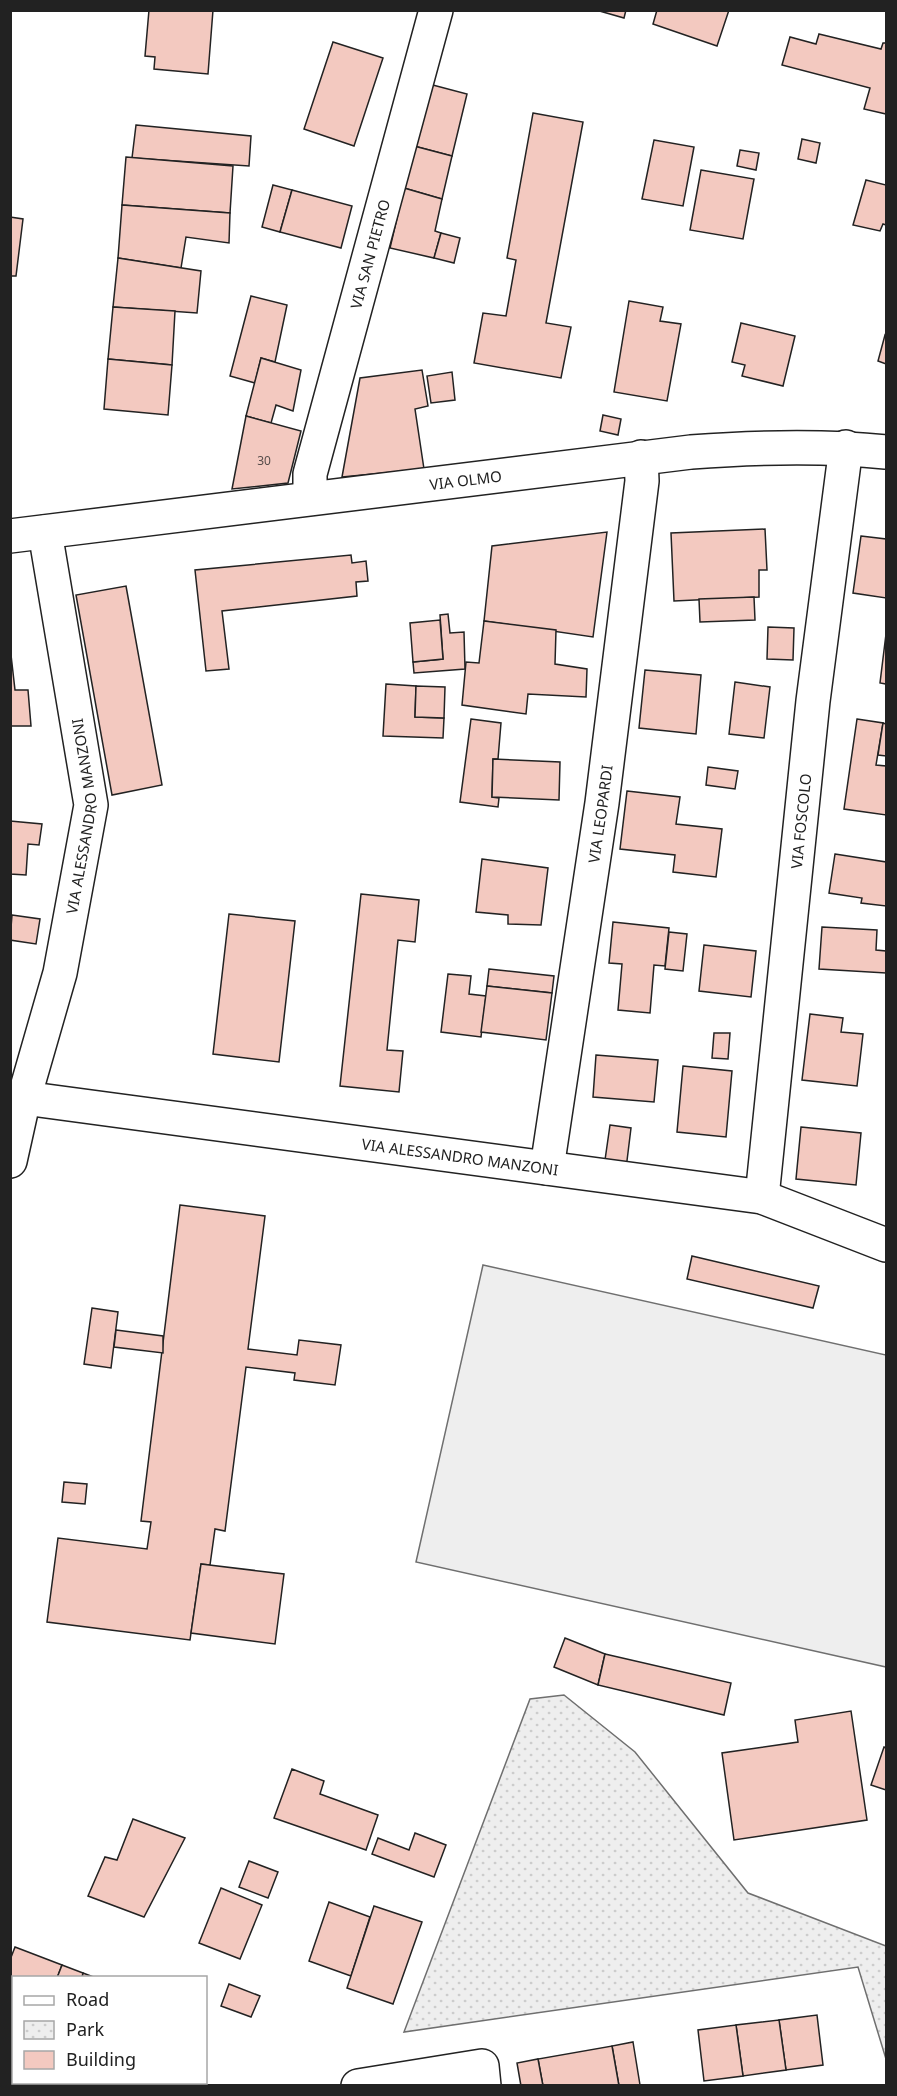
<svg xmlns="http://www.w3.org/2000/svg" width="897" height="2096" font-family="'Noto Sans',sans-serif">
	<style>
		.grass { fill: #eee; stroke: #6f6f6f; stroke-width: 1.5 }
		.park { fill: url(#park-dots); stroke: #6f6f6f; stroke-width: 1.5 }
		.building { fill: #f3c9c0; stroke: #222; stroke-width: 1.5 }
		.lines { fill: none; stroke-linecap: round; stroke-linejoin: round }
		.minor-casing { stroke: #222; stroke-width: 36 }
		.minor { stroke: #fff; stroke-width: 33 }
		.labels { text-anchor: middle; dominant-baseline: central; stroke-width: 4.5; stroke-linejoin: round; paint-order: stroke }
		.number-label { font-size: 12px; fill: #564c4a }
		.street-label { font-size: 15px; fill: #222; stroke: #fff }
	</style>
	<defs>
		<pattern id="park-dots" width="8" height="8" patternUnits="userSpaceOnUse" patternTransform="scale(1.5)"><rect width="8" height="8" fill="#eee"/><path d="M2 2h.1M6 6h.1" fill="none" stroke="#ccc" stroke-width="1.8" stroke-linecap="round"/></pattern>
	</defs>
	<rect width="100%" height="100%" fill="#fff"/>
	<!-- grass -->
	<polygon class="grass" points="483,1265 886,1355 886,1667 416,1562"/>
	<!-- park -->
	<polygon class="park" points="564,1695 635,1752 748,1893 886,1946 886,2059 858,1967 404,2032 530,1699"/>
	<!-- building -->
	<g class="building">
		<polygon points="149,10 213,10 208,74 154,69 155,57 145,56"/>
		<polygon points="596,10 626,10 624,18"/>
		<polygon points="657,10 729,10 717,46 653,24"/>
		<polygon points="819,34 881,49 883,43 886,43 886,114 864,109 870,88 782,65 790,37 816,44"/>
		<polygon points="333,42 383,58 354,146 304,129"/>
		<polygon points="429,84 467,94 452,156 414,146"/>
		<polygon points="533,113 583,122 546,323 571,327 561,378 474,363 483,313 506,316 516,260 507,258"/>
		<polygon points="136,125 251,136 249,166 132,158"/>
		<polygon points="802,139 820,143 816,163 798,159"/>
		<polygon points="654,140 694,147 683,206 642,199"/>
		<polygon points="414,146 452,156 442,199 404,188"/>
		<polygon points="740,150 759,153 756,170 737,166"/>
		<polygon points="126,157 233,166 230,213 122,205"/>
		<polygon points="701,170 754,179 743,239 690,230"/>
		<polygon points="866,180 886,185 886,225 883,224 880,231 853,225"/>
		<polygon points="273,185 292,190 280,232 262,227"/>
		<polygon points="404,188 442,199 435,231 441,233 434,258 390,248"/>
		<polygon points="292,190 352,206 341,248 280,232"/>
		<polygon points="122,205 230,213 229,243 186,237 181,268 118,258"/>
		<polygon points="10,217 23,219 16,276 10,276"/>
		<polygon points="441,233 460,238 454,263 434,258"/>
		<polygon points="118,258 201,271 197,313 113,307"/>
		<polygon points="251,296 287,305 275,362 261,358 255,383 230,376"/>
		<polygon points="629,301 663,307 660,321 681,324 667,401 614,392"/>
		<polygon points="113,307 175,311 172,365 108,359"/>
		<polygon points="741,323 795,336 783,386 742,376 745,365 732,362"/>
		<polygon points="885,335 886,336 886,364 878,361"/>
		<polygon points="261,358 301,370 293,411 276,405 271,423 246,416"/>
		<polygon points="108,359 172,365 168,415 104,409"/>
		<polygon points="422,370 428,406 415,409 424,469 342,477 360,378"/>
		<polygon points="452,372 455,400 431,403 427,376"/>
		<polygon points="603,415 621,419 618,435 600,431"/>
		<polygon points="246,416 301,431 288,483 232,489"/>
		<polygon points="765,529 767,570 759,570 759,597 674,601 671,533"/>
		<polygon points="607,532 593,637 484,621 492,546"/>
		<polygon points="861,536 886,539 886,598 853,593"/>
		<polygon points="351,555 352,563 366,561 368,581 356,582 357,596 222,611 229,669 206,671 195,570"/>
		<polygon points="126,586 162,785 112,795 76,595"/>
		<polygon points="754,597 755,620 700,622 699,599"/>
		<polygon points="448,614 450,633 464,632 465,669 414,673 413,662 443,659 440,615"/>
		<polygon points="440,620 443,659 413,662 410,623"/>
		<polygon points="484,621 556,630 555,664 587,669 586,697 528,694 526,714 462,705 466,662 479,663"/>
		<polygon points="768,627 794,628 793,660 767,659"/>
		<polygon points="886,634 886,684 880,683"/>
		<polygon points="10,646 15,690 28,690 31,726 10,726"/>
		<polygon points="645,670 701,675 696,734 639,728"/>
		<polygon points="735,682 770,687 764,738 729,734"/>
		<polygon points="386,684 416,686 415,717 444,718 443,738 383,736"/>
		<polygon points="416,686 445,687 444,718 415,717"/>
		<polygon points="471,719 501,723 498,759 493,759 492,797 499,798 498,807 460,802"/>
		<polygon points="857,719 883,723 876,765 886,766 886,815 844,809"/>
		<polygon points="883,723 886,724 886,756 878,755"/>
		<polygon points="493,759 560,762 559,800 492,797"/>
		<polygon points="708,767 738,771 735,789 706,785"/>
		<polygon points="627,791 680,797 676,824 722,829 716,877 673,872 675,855 620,849"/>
		<polygon points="10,821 42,824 39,845 28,844 26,875 10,874"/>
		<polygon points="835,854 886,862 886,906 861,903 862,898 829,893"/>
		<polygon points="482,859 548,868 541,925 508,924 508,915 476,912"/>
		<polygon points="361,894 419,900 415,942 398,940 387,1050 403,1051 399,1092 340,1086"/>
		<polygon points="229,914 295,921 279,1062 213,1054"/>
		<polygon points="12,915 40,919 36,944 10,940"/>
		<polygon points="613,922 669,928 665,966 654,965 650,1013 618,1010 622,964 609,963"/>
		<polygon points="822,927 877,930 876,950 886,951 886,973 819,969"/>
		<polygon points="669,932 687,934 683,971 665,969"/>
		<polygon points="704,945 756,951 751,997 699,991"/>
		<polygon points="489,969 554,976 552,993 487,986"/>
		<polygon points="448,974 471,976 469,994 486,996 481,1037 441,1032"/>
		<polygon points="487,986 552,993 546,1040 481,1032"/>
		<polygon points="810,1014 843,1018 841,1032 863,1034 857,1086 802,1080"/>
		<polygon points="714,1033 730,1033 728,1059 712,1058"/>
		<polygon points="596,1055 658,1060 654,1102 593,1097"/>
		<polygon points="683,1066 732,1071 726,1137 677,1132"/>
		<polygon points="610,1125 631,1128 625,1177 603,1174"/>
		<polygon points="801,1127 861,1133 856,1185 796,1179"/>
		<polygon points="180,1205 265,1216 248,1349 297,1355 299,1340 341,1345 335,1385 294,1380 295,1373 246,1367 225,1531 215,1529 210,1565 201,1564 190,1640 47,1622 58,1538 147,1549 151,1522 141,1521"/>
		<polygon points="692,1256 819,1286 813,1308 687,1279"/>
		<polygon points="92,1308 118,1312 111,1368 84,1364"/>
		<polygon points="116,1330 163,1336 163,1353 114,1347"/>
		<polygon points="64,1482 87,1484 85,1504 62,1502"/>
		<polygon points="201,1564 284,1574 275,1644 191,1633"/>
		<polygon points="565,1638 605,1654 598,1685 554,1667"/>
		<polygon points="605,1654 731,1683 724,1715 598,1685"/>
		<polygon points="851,1711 867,1820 734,1840 722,1753 798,1742 795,1720"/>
		<polygon points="884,1747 886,1748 886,1790 871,1785"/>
		<polygon points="292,1769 324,1781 320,1794 378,1815 366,1850 274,1818"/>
		<polygon points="133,1819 185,1838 144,1917 88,1896 105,1857 117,1860"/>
		<polygon points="415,1833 446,1845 434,1877 372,1854 378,1838 409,1850"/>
		<polygon points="249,1861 278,1872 268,1898 239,1887"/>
		<polygon points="221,1888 262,1905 240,1959 199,1943"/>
		<polygon points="329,1902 370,1917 351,1976 309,1961"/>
		<polygon points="374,1906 422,1922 393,2004 347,1988"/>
		<polygon points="15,1947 62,1965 57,1978 14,1978 14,2002 10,2001 10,1960"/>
		<polygon points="62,1965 83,1973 82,1978 57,1978"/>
		<polygon points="83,1973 96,1978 82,1978"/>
		<polygon points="229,1984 260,1996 251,2017 221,2006"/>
		<polygon points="817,2015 823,2065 786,2070 779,2020"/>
		<polygon points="779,2020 786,2070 743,2076 736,2025"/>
		<polygon points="736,2025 743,2076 704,2081 698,2030"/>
		<polygon points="633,2042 640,2085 619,2086 612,2046"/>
		<polygon points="612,2046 619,2086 543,2086 538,2059"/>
		<polygon points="538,2059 543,2086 521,2086 517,2063"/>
	</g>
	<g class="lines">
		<defs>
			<g id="minor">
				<path id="s1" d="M310,498V474L436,10"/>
				<path id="s2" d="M10,536L691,452C757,447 821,445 886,452"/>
				<path id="s3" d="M24,1098L762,1197L886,1245"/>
				<path id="s4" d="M10,1161L24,1098L60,973L91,805L45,532"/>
				<path id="s5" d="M547,1168L602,803L642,481L641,457"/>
				<path id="s6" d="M762,1197L813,701L846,447"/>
				<polyline points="358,2086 482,2066 484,2086"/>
			</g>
		</defs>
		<!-- minor casing -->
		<use href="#minor" class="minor-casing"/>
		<!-- minor -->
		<use href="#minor" class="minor"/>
	</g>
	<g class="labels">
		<!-- number labels -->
		<g class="number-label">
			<text x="264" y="460">30</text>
		</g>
		<!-- street labels -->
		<g class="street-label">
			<text stroke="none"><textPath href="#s1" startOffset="252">VIA SAN PIETRO</textPath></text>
			<text stroke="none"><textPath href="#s2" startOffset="459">VIA OLMO</textPath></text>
			<text stroke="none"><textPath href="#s5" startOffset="358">VIA LEOPARDI</textPath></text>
			<text stroke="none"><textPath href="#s4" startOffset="354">VIA ALESSANDRO MANZONI</textPath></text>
			<text stroke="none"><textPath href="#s6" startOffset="378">VIA FOSCOLO</textPath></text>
			<text stroke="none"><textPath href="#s3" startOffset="440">VIA ALESSANDRO MANZONI</textPath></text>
		</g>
	</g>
	<!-- border -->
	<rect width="897" height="2096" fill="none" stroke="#222222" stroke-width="24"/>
	<!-- legend -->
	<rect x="12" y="1976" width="195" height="108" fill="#ffffff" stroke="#a7a7a7" stroke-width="1.5"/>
	<rect x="24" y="1996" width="30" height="9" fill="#ffffff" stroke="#a7a7a7" stroke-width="1.5"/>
	<text x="66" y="2006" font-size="18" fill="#222222">Road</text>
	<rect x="24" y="2021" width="30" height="18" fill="url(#park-dots)" stroke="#a7a7a7" stroke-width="1.5"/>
	<text x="66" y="2036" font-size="18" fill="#222222">Park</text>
	<rect x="24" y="2051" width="30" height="18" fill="#f3c9c0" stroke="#a7a7a7" stroke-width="1.5"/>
	<text x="66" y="2066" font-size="18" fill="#222222">Building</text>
</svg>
